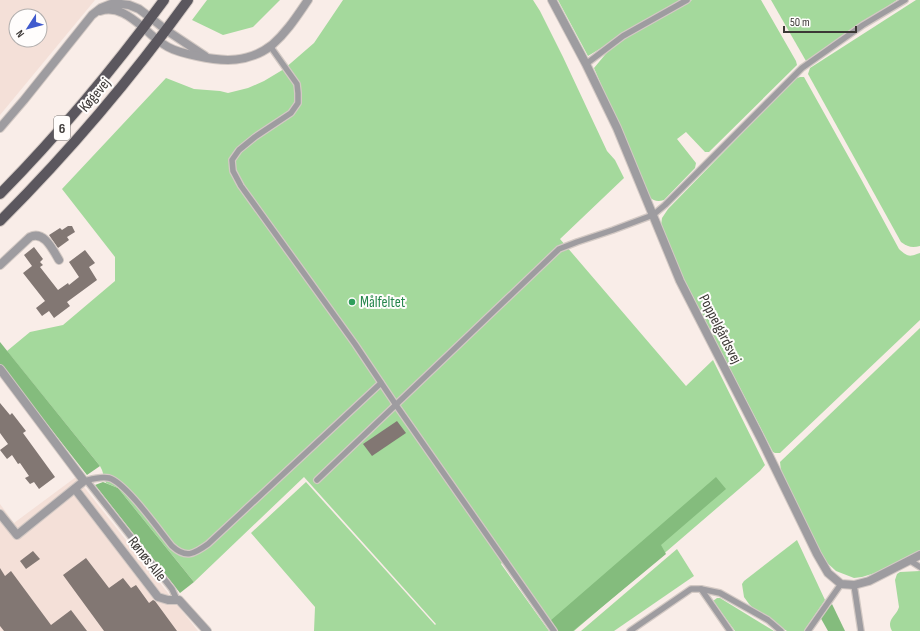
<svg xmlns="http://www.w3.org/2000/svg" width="920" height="631" font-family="'Sofia Sans Condensed',sans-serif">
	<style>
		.built { fill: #f4e0d8; fill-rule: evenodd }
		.green { fill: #a4d99c }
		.forest { fill: #84bc7d }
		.building { fill: #827773 }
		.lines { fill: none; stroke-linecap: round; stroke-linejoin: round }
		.service-casing { stroke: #d3c9c4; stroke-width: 8 }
		.minor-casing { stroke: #d3c9c4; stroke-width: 10 }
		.tertiary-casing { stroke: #d3c9c4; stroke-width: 10 }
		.primary-casing { stroke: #d3c9c4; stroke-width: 12 }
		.service { stroke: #9e9ca0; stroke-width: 5.5 }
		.minor { stroke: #9e9ca0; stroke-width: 8 }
		.tertiary { stroke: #9e9ca0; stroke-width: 8 }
		.primary { stroke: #5b575e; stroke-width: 10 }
		.leisure-dot { fill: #2e9e5b; stroke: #fffdfc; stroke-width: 1.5 }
		.labels { text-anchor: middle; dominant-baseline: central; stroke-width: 4; stroke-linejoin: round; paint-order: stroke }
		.shield { fill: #fffdfc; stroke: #767371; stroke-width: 1 }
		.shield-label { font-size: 14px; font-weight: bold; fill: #3c3836 }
		.street-label { font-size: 15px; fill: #3c3836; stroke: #fffdfc }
		.leisure-label { font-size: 15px; fill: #27864d; stroke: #fffdfc; text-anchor: start }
	</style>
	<rect width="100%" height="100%" fill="#f9ede8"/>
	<!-- built -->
	<g class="built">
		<path d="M0,0H95L0,115ZM16,16H40V40H16Z"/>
		<polygon points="76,477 198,631 0,631 0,504 14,523"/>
	</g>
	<!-- green -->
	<g class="green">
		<polygon points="207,0 280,0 253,27 223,35 192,20"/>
		<polygon points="343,0 533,0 540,11 563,57 607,151 615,160 624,178 560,239 686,386 713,360 765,465 760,471 574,631 556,631 506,558 501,564 549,631 314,631 315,607 251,533 306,482 435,625 436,624 304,477 194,582 118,488 106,483 102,470 100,466 7,351 30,332 63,325 115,281 115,257 62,189 166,78 194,89 220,91 228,93 248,88 264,81 284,69 314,43"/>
		<polygon points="558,0 680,0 588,56"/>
		<path d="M692,0H761L796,61L797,65L709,152H705L686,132L677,139L696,163L695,168L664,200C658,202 654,201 649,197L594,68L609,50L624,38Z"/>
		<polygon points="771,0 897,0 806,61"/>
		<path d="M916,0H920V246C912,248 908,247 901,242L808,74L810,68Z"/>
		<path d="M800,77H804L861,179L899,249C908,257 909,257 920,253V320L782,451L780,453H775L773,452L674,260L661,225L662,218L668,209L795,79Z"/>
		<polygon points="920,328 920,550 875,573 862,577 854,578 836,571 824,560 781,471 780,462"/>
		<polygon points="797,540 825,600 804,631 787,631 758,613 749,604 744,597 742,584 744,581"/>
		<polygon points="677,549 694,576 614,631 581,631"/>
		<path d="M920,571V631H892C886,619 896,617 899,607L895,580L897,574L900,572Z"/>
		<polygon points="717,598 720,598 774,631 735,631 713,601"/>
	</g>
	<!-- forest -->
	<g class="forest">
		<polygon points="0,342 100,466 87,475 0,364"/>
		<polygon points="716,477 726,489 661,545 666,554 573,631 557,631 550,621"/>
		<polygon points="103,482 118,488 194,582 180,593 95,485"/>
		<polygon points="832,604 845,631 828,631 819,615"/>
	</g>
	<!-- building -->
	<g class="building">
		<polygon points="68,226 72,226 75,232 67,237 69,240 58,248 49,235 60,228 62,230"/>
		<polygon points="34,247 43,259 40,262 43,265 40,267 58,290 68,283 69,285 79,277 69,262 85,250 95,263 89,267 97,280 67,302 70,306 54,318 49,311 42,316 36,308 45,301 23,273 32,266 24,255"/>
		<polygon points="0,403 10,415 12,413 26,431 23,433 55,477 39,489 34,482 30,484 25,478 29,476 20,463 18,464 12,455 7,459 0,450 8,444 0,433"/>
		<polygon points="397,421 406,433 372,456 363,444"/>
		<polygon points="33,551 40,559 26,569 20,561"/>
		<polygon points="86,558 109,588 123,578 131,588 136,585 149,603 153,600 155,601 177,631 104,631 63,575"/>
		<polygon points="0,568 5,576 11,571 51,625 71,610 87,631 4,631 0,626"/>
	</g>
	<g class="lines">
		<defs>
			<g id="service">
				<polyline points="270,46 297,84 298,93 298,103 291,113 255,137 239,150 232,160 233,171 241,186 355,344 396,405 554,631"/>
				<polyline points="586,64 623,36 687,0"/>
				<polyline points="317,480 559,249 577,242 613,230 653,215 665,205 802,68 863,25 905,0"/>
				<path d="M84,481C92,479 101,476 109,478C126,483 159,530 172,546C186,559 194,554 208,544L381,383"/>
				<polyline points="87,481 172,589 177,600"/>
				<polyline points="909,560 920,567"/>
				<polyline points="854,585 861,631"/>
				<polyline points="701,589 720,593 768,620 781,631"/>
				<polyline points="630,631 691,589 701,589 730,631"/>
				<polyline points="808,631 841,584"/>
			</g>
			<g id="minor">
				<polyline points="552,0 586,64 617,128 680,281 761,439 817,554 828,573 841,584 854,585 869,581 920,555"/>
				<path d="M100,11C117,5 132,18 144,28"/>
				<polyline points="0,128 24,100 92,15 101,8 111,4 121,4 129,5 139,9 151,18"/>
				<path d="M0,265L30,237C44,230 53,250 59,260"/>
				<polyline points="0,369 84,481 17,535 0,514"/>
				<polyline points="75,489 158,597 168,600 179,600 207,631"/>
			</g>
			<g id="tertiary">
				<polyline points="151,18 166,30 205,56"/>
				<path d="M144,28C151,35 159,42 168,47C177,52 187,54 197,56C224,62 249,63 272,45C287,32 297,16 308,0"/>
			</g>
			<g id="primary">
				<path d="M0,194C60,133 114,68 164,0"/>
				<path d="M0,221C69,152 131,79 188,0"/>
			</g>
		</defs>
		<!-- service casing -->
		<use href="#service" class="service-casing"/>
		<!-- minor casing -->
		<use href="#minor" class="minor-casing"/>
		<!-- tertiary casing -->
		<use href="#tertiary" class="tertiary-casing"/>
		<!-- primary casing -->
		<use href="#primary" class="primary-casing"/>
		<!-- service -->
		<use href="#service" class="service"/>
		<!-- minor -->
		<use href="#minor" class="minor"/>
		<!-- tertiary -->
		<use href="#tertiary" class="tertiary"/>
		<!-- primary -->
		<use href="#primary" class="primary"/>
	</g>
	<!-- markers -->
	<circle class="leisure-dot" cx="352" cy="302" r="4"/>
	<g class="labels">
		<!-- shield labels -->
		<rect class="shield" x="54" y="116" width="16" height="24" rx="3"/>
		<g class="shield-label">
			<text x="62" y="128">6</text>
		</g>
		<!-- street labels -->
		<g class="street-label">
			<text transform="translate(95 95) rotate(-50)">Køgevej</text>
			<text transform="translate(720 329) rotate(63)">Poppelgårdsvej</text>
			<text transform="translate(147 559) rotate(52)">Rønøs Alle</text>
		</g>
		<!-- leisure labels -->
		<g class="leisure-label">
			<text x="360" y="302">Målfeltet</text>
		</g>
	</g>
	<!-- north arrow -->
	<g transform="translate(28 28) rotate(234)"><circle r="19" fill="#fffdfc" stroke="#b1aead"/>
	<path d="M0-3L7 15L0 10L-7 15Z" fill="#405acd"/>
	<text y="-6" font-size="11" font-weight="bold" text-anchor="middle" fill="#3c3836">N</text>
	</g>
	<!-- scale -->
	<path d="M784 26v6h72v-6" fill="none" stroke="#3c3836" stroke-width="2"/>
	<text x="790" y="26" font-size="12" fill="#3c3836" stroke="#fffdfc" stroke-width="3" paint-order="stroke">50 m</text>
</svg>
